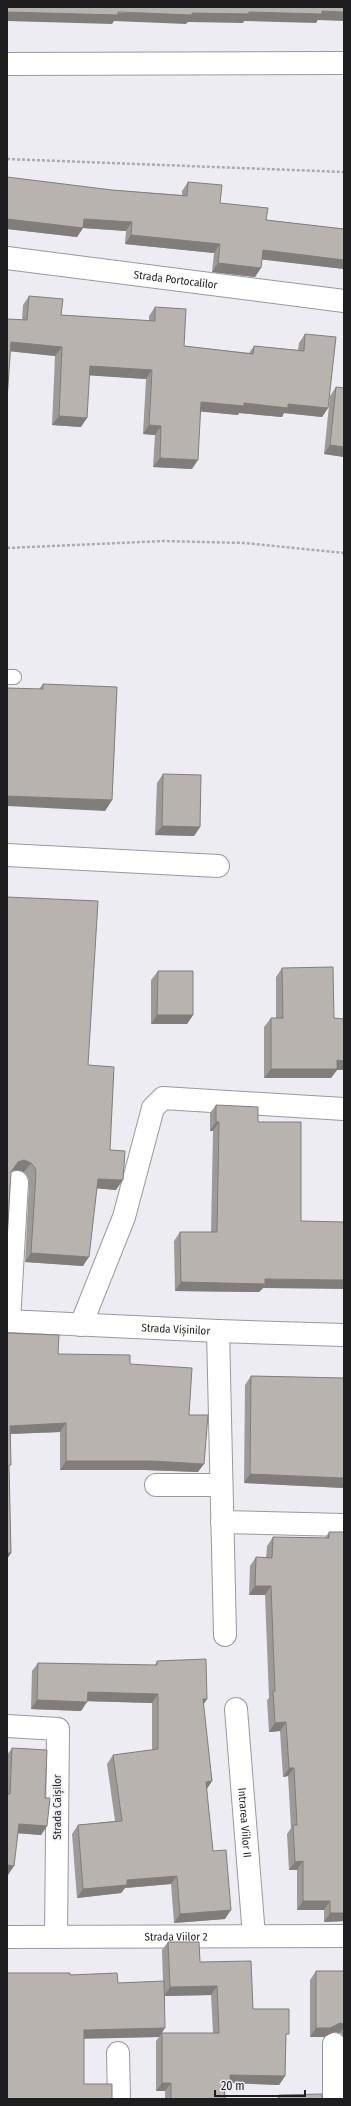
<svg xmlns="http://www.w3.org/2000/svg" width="351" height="2106" font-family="'Fira Sans Condensed',sans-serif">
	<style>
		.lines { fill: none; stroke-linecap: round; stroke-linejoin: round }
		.service-casing { stroke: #9a989f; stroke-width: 16 }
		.minor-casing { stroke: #9a989f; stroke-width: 24 }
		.path { stroke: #adabb1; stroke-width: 2.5; stroke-dasharray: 3 2; stroke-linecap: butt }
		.service { stroke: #fff; stroke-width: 14 }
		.minor { stroke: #fff; stroke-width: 22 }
		.wall { fill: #9e9a96; fill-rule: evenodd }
		.shaded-wall { fill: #817d7a }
		.building { fill: #b8b3ae; stroke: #817d7a }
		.labels { text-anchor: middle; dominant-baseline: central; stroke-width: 3; stroke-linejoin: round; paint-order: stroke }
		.street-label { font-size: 11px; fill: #1e1d1f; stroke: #eeecf3 }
	</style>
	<rect width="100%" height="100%" fill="#eeecf3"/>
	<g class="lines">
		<defs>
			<polyline id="service" points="7,677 14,677"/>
			<g id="minor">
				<polyline points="7,64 344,63"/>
				<path id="s1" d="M7,258L344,301"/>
				<polyline points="7,855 218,866"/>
				<path id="s2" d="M7,1321L218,1331L344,1335"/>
				<polyline points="9,1321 17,1182"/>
				<polyline points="81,1325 124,1217 153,1108 163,1098 344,1109"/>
				<polyline points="218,1331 225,1635"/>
				<polyline points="156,1485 221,1485"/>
				<polyline points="222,1522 344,1525"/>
				<path id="s3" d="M236,1709L254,1936"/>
				<polyline points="7,1726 58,1729 56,1937"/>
				<path id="s4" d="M7,1937L344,1936"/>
				<polyline points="118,2053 119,2099"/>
				<polyline points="334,2099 334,2044"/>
			</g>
		</defs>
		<!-- service casing -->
		<use href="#service" class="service-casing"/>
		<!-- minor casing -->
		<use href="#minor" class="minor-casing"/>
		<!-- path -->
		<g class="path">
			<polyline points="7,159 344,172"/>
			<polyline points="7,548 164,541 245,543 344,553"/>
		</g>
		<!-- service -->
		<use href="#service" class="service"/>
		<!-- minor -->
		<use href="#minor" class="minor"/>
	</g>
	<!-- wall -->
	<g class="wall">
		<polygon points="188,182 220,203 266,220 344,229 344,269 262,259 255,277 212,272 214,253 125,244 126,231 83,228 77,237 7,229 112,190 182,195 182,191"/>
		<polygon points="29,296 61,315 149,321 149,316 155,307 184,346 249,353 254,346 298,350 299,343 305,334 328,408 322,417 284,413 282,417 239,413 238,415 200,411 192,469 153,467 155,435 143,434 146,379 89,375 81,427 52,425 55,356 10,351 7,319 22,320 23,305"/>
		<polygon points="336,387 344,457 324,454 330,396"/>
		<polygon points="43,684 112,800 105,811 39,689"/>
		<polygon points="163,774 200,827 194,836 155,835 157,783"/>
		<polygon points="7,897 88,1065 110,1150 116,1190 97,1188 83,1266 25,1262 29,1182 28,1177 24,1172 17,1170 12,1171 11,1172"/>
		<polygon points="282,968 334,1018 337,1070 331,1078 264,1078 264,1027 271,1018 276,1018 276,977"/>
		<polygon points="158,971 193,1015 187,1024 151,1024 151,980"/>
		<polygon points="216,1105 258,1122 263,1288 259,1292 175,1291 174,1241 180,1232 211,1232 213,1131 210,1131 210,1113"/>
		<polygon points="7,1333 58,1354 130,1364 189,1415 198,1472 146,1470 60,1470 60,1432 11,1434 9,1467 11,1553 7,1559"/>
		<polygon points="251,1376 344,1378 344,1488 244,1483 245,1385"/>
		<polygon points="329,1532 344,1921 324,1922 324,1910 297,1910 297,1870 289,1870 287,1834 291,1828 288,1776 283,1777 280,1731 269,1732 267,1700 269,1698 265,1595 249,1595 250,1566 256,1557 266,1558 267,1546 273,1537 325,1538"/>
		<polygon points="157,1661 207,1699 203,1705 212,1781 206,1790 213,1851 225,1919 174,1923 171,1884 125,1888 121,1893 77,1898 72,1834 78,1825 115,1821 107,1764 113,1755 152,1750 152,1703 87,1701 81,1711 31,1709 32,1671 38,1663 155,1665"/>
		<polygon points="12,1748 45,1798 47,1826 41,1835 18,1833 8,1875 7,1875 7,1755"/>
		<path d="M168,1942L200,1962L286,2038L285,2076L279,2085L230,2083L225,2091V2099H165V2091H156V2041L159,2037L84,2038V2084L7,2099L70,1975L118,1983L163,1982L162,1950ZM211,1995L213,2033H162L165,1996Z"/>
		<polygon points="316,1971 344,1971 344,2037 340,2033 334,2032 324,2037 310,2037 310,1980"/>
		<polygon points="279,2095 322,2099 277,2099"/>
	</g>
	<!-- shaded-wall -->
	<g class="shaded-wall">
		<polygon points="322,11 344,12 344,21 318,20 316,23 244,21 243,23 188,22 186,24 114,21 112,24 7,21 7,12 192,13"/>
		<polygon points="7,219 84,219 132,222 126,231 83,228 77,237 7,229"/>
		<polygon points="131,235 220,244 214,253 125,244"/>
		<polygon points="263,250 344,260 344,269 257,259"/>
		<polygon points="218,263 261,268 255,277 212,272"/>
		<polygon points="11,342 62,347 55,356 7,351"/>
		<polygon points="90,366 152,370 146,379 83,375"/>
		<polygon points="201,402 244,403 288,404 328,408 322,417 284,413 282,417 239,413 238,415 194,411"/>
		<polygon points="59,416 87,418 81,427 52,425"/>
		<polygon points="149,425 161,426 155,435 143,434"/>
		<polygon points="330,445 344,447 344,457 324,454"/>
		<polygon points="160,458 198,460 192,469 153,467"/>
		<polygon points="7,796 112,800 105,811 7,806"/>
		<polygon points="162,826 200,827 194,836 155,835"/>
		<polygon points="157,1015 193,1015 187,1024 151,1024"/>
		<polygon points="337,1060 344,1061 344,1070 337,1070 331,1078 264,1078 271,1069"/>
		<polygon points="216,1122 219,1122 213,1131 210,1131"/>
		<polygon points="24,1160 31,1163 24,1172 17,1170 11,1171 18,1162"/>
		<polygon points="98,1179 123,1180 116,1190 92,1188"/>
		<polygon points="31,1253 89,1257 83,1266 25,1262"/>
		<polygon points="265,1279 344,1280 344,1289 263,1288 259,1292 175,1291 181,1282"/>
		<polygon points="66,1423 60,1432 7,1434 10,1426"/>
		<polygon points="66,1461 152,1461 204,1464 198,1472 146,1470 60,1470"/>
		<polygon points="250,1474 344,1478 344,1488 244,1483"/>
		<polygon points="7,1553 11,1553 7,1559"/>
		<polygon points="255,1586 271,1586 265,1595 249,1595"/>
		<polygon points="88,1692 158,1694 152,1703 81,1701"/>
		<polygon points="203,1699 207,1699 201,1708"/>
		<polygon points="37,1700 87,1702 81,1711 31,1709"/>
		<polygon points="286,1722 280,1731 269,1732 275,1723"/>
		<polygon points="289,1768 294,1768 288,1776 283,1777"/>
		<polygon points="212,1781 206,1790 206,1782"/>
		<polygon points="19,1824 47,1826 41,1835 13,1833"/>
		<polygon points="303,1861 297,1870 289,1870 295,1862"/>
		<polygon points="7,1865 14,1866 8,1875 7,1875"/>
		<polygon points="177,1876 171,1884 125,1888 121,1893 77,1898 83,1889 127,1880"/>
		<polygon points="303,1901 330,1901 324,1910 297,1910"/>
		<polygon points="231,1910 225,1919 174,1923 180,1914"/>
		<polygon points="330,1913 344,1913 344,1921 324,1922"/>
		<polygon points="217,1986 211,1995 164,1996 170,1987"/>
		<polygon points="340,2023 344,2024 344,2027 340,2033 334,2032 324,2037 310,2037 316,2028"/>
		<polygon points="165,2028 159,2037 78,2039 84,2030"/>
		<polygon points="230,2075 285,2076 279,2085 230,2083 224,2092 218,2092"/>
		<polygon points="162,2083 171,2083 165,2091 156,2091"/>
	</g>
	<!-- building -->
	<g class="building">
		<polygon points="7,7 344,7 344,12 322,11 322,14 249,12 249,14 192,13 192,15 118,12 118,15 7,12"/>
		<polygon points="7,177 112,190 187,196 188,182 222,185 220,203 268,208 266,220 344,229 344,260 263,250 261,268 218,263 220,244 131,235 132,222 84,219 83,228 7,219"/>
		<polygon points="29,296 63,299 61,315 155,321 155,307 186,309 184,346 253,354 254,346 304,351 305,334 336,337 328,408 288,404 288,408 244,403 244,406 201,402 198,460 160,458 161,426 149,425 152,370 90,366 87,418 59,416 62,347 11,342 7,400 7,319 27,320"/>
		<polygon points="336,387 344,388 344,447 330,445"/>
		<polygon points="43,684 117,687 112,800 7,796 7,688 43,689"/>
		<polygon points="163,774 201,775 200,827 162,826"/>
		<polygon points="7,897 98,901 88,1065 114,1067 110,1150 125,1151 123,1180 98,1179 89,1257 31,1253 36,1173 35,1168 31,1163 24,1160 18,1162 11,1172 7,1241"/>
		<polygon points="333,967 334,1018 344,1019 344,1061 337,1060 337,1069 271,1069 271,1018 283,1018 282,968"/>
		<polygon points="158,971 193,971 193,1015 157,1015"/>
		<polygon points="216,1105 258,1107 258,1122 301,1122 301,1221 344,1222 344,1280 265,1279 265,1284 181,1282 180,1232 217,1232 219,1122 216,1122"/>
		<polygon points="7,1333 59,1335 58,1354 130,1355 130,1364 192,1368 189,1415 208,1415 204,1464 152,1461 66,1461 66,1423 10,1426 11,1465 9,1465 11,1553 7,1553"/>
		<polygon points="251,1376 344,1378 344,1478 250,1474"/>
		<polygon points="329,1532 344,1532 344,1913 330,1913 330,1901 303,1901 303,1861 295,1862 293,1825 297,1825 294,1768 289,1768 286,1722 275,1723 273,1691 275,1691 271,1586 255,1586 256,1557 272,1558 273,1537 329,1538"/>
		<polygon points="206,1659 207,1699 203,1699 212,1781 206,1782 213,1851 226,1850 231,1910 180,1914 177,1876 127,1880 127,1885 83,1889 78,1825 122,1821 113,1755 158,1749 158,1694 88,1692 87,1702 37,1700 38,1663 157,1665 157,1661"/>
		<polygon points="12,1748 47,1750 45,1798 50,1798 47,1826 19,1824 14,1866 7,1865 7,1794 10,1794"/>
		<polygon points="168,1942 199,1942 200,1962 251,1961 253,2009 289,2009 289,2034 286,2034 285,2076 230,2075 230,2083 224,2083 225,2099 171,2099 171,2083 162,2083 162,2033 219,2033 217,1986 170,1987"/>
		<polygon points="316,1971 344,1971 344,2024 340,2023 330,2028 316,2028"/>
		<polygon points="7,1973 70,1973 70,1975 117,1973 118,1983 164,1981 165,2028 84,2030 84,2084 112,2084 112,2099 7,2099"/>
		<polygon points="322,2094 322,2099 280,2099 279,2095"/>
	</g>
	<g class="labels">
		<!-- street labels -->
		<g class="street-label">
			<text stroke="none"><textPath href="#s1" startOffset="170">Strada Portocalilor</textPath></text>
			<text stroke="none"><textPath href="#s2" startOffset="169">Strada Vișinilor</textPath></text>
			<text transform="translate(57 1807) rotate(-90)">Strada Caișilor</text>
			<text stroke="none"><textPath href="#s3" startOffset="114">Intrarea Viilor II</textPath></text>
			<text stroke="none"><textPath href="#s4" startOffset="169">Strada Viilor 2</textPath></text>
		</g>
	</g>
	<!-- border -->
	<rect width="351" height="2106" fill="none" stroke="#1e1d1f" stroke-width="16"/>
	<!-- scale -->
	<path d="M215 2090v6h90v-6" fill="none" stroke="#1e1d1f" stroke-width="2"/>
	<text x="221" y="2090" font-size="12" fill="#1e1d1f" stroke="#eeecf3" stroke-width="3" paint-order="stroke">20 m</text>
</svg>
